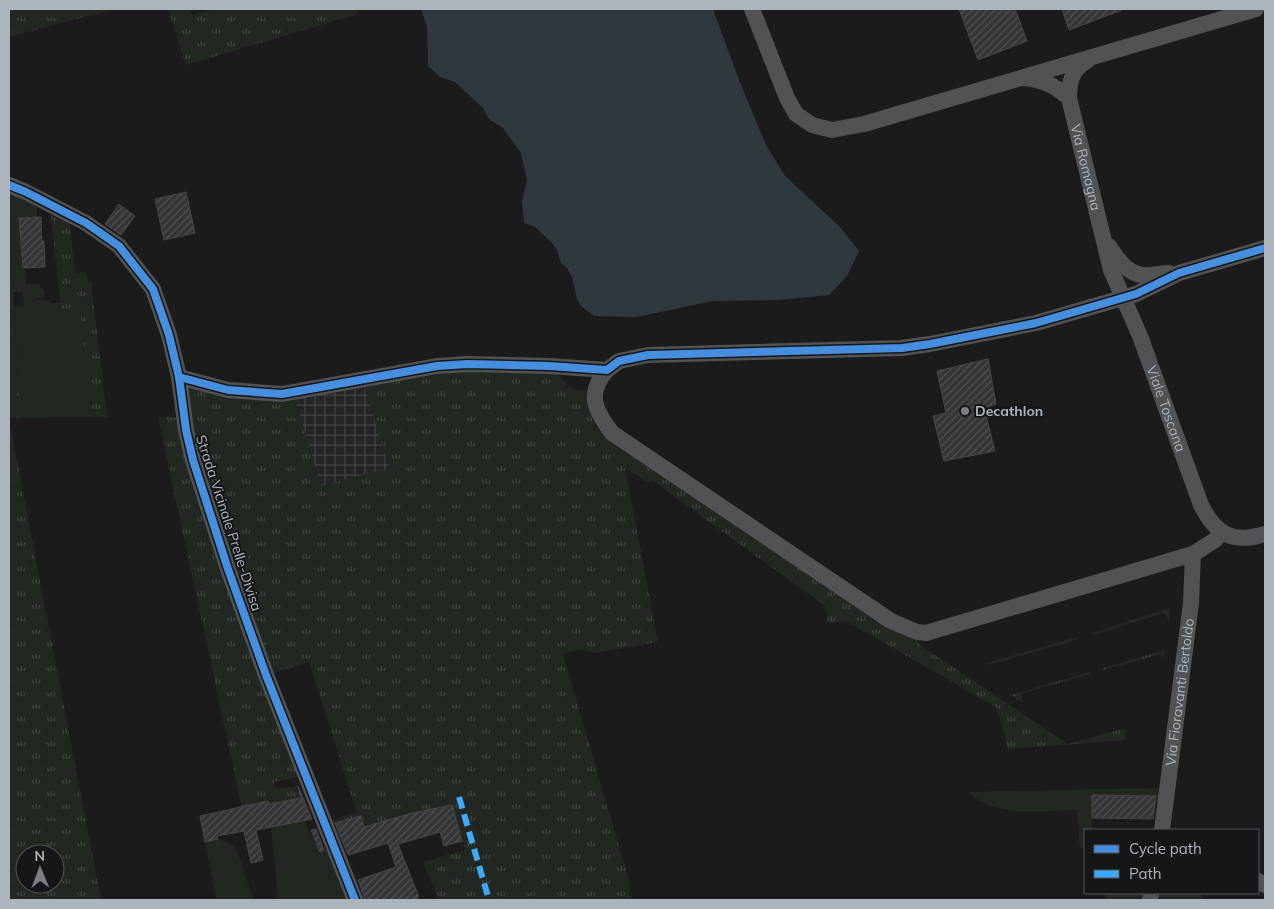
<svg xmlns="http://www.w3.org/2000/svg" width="1274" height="909" font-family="Mulish,sans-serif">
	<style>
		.industrial { fill: url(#industrial-grid) }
		.grass { fill: url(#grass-tufts); fill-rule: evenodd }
		.green { fill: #222821 }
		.water { fill: #2f393d }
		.building { fill: url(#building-hatch); stroke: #444648 }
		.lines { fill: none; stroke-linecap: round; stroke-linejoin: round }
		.street { stroke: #505254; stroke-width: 16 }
		.quiet { stroke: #3fa9f5; stroke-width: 6; stroke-dasharray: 12 6; stroke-linecap: butt }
		.cycleway-casing { stroke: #151618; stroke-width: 11 }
		.cycleway { stroke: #468fdf; stroke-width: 8 }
		.poi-dot { fill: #7b7e83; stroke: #151618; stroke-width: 2 }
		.labels { text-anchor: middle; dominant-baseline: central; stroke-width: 4; stroke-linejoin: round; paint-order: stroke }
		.street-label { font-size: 14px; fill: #aeb4bb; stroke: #151618 }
		.poi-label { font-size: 14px; font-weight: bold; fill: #aeb4bb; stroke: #151618; text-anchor: start }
	</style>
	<defs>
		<pattern id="industrial-grid" width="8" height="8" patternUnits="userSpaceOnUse" patternTransform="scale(1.25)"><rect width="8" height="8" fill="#252528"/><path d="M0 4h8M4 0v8" fill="none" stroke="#424245"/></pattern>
		<pattern id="grass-tufts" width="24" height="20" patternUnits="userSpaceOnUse" patternTransform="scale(1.25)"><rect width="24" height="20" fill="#222821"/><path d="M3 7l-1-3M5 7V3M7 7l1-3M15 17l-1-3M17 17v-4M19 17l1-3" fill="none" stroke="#40453f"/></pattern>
		<pattern id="building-hatch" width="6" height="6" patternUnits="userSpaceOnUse" patternTransform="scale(1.25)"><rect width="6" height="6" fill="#343536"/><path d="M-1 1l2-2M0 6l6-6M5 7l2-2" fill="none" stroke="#4f5051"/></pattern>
	</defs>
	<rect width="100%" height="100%" fill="#1b1b1c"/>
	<!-- industrial -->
	<polygon class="industrial" points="364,385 390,468 321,486 295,399"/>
	<!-- grass -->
	<g class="grass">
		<polygon points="9,9 114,9 9,37"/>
		<polygon points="168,9 190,9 192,15 215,9 356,9 358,14 186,65"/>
		<polygon points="50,207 69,217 75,273 86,272 88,282 91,282 107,417 92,417 80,311 61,310"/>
		<path d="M9,221L20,418H9L101,900H9ZM25,854H55V884H25Z"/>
		<path d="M466,370L555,372L572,389L588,391C587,415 593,426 610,442L891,629L917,640V643L1068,744L1125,728V740L1008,749L997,708L848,622L828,623L825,606L653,481L647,482L625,468L658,642L594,653L581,649L563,654L629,881L631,900H439L423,862L465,850L452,805L412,813L364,827L361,816L330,825L328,821L357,813L309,662L271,674L201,476L187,386L295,399L321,486L389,468L364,385Z"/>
		<polygon points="158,417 181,417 302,776 274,782 276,789 298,786 301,798 269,804 268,801 242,808"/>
		<polygon points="1170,608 1169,621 1164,613 1093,635 1092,633"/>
		<polygon points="1078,637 1079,639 988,665 987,663"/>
		<polygon points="1165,650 1163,659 1161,654 1103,670 1103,668"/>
		<polygon points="1089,672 1089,674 1021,694 1023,703 1011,695"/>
	</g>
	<!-- green -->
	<g class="green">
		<polygon points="9,191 27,199 37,208 37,217 19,218 21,245 23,245 26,284 38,284 44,291 44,296 36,300 50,300 50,303 61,303 62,310 80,310 92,417 20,418 14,306 24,306 23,292 13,292"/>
		<path d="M1161,788L1162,802L1157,801V796L1092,795V830H1085V848H1080L1077,810C1042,810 995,819 968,792Z"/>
		<path d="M304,821C309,832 315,840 320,851L327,849L352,900H278L271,824L276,826Z"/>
		<polygon points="218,839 235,846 254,900 216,900 205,842"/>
		<polygon points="1105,893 1145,893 1143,900 1105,900"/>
		<polygon points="1158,893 1203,893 1201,900 1159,900"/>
	</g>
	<!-- water -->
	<polygon class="water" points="424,9 713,9 739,80 766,145 785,176 839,226 859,251 847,276 829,295 779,300 712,301 637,317 594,316 581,306 577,299 572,277 567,268 561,263 557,250 552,243 535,227 524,223 522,201 527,180 521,153 503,128 489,119 483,108 455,82 440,77 428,66 427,27 422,11"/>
	<!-- building -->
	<g class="building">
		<polygon points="959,9 1015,9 1027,41 978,60"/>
		<polygon points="1062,9 1122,9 1122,10 1069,30"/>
		<polygon points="186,192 195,233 164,240 155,199"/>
		<polygon points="119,204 135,216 121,235 105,224"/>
		<polygon points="41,217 42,241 44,241 45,267 23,268 19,218"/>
		<polygon points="988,359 996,404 984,408 995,451 944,461 933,416 946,413 937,371"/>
		<polygon points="298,786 312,819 256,830 263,860 251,863 244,831 217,836 218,839 205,842 200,816 268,801 269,804 301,798"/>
		<polygon points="1092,795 1156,796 1153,819 1092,818"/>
		<polygon points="452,805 462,841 444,846 440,832 398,844 419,897 417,897 418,900 365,900 358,880 396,867 388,843 348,855 335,823 361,816 364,827 412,813"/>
		<polygon points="316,829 324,850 320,852 311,830"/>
	</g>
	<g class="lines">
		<!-- street -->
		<g class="street">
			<polyline points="752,9 787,98 796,114 812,125 832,130 864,124 1256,9"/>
			<path id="s1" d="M1087,61C1072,69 1069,82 1069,98L1111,270L1140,336L1201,505C1216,535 1233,544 1265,534"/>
			<path d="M1024,78C1044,80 1054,85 1069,98"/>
			<polyline points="9,185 26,192 86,223 119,246 153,289 169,335 179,377 186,430 193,460 228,569 266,675 355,900"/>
			<path d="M1109,246C1119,261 1129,277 1149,275C1156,275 1162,273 1169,273"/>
			<path d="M607,370C586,393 595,411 612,433L891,621L917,632L926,633L1193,554L1215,540L1221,533"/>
			<polyline points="179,377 228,390 282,394 437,366 468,364 549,366 607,370 619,361 648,355 902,348 930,344 1036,323 1136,294 1179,273 1265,248"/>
			<path id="s2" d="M1162,830L1191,603L1193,554"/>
			<polyline points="1258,881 1265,885"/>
			<polyline points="1150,900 1151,893"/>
		</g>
		<!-- quiet -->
		<polyline class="quiet" points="459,797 489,900"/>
		<defs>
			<g id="cycleway">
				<polyline points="9,185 26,192 86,223 119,246 153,289 169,335 179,377 186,430 193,460 228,569 266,675 355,900"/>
				<polyline points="179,377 228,390 282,394 437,366 468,364 549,366 607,370 619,361 648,355 902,348 930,344 1036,323 1136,294 1179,273 1265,248"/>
			</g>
		</defs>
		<!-- cycleway casing -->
		<use href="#cycleway" class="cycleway-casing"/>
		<!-- cycleway -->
		<use href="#cycleway" class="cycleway"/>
	</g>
	<!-- markers -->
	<circle class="poi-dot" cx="965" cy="411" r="5"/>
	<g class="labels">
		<!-- street labels -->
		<g class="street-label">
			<text stroke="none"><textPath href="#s1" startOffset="115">Via Romagna</textPath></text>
			<text stroke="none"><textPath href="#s1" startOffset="370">Viale Toscana</textPath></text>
			<text transform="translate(229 523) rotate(72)">Strada Vicinale Prelle-Divisa</text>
			<text stroke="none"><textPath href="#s2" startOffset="139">Via Fioravanti Bertoldo</textPath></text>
		</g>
		<!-- poi labels -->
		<g class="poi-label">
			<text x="975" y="411">Decathlon</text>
		</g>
	</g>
	<!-- border -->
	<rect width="1274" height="909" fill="none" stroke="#aeb4bb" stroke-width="20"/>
	<!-- legend -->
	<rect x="1084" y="829" width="175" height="65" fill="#151618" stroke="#525559"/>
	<rect x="1094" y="845" width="25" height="8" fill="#468fdf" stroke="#525559"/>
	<text x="1129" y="854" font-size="15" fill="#aeb4bb">Cycle path</text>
	<rect x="1094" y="870" width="25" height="8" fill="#3fa9f5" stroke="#525559"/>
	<text x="1129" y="879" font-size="15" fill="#aeb4bb">Path</text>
	<!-- north arrow -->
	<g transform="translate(40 869) rotate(359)"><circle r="24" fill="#151618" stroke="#525559"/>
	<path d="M0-4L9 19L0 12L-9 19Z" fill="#7b7e83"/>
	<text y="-8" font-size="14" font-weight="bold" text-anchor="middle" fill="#aeb4bb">N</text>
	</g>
</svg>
